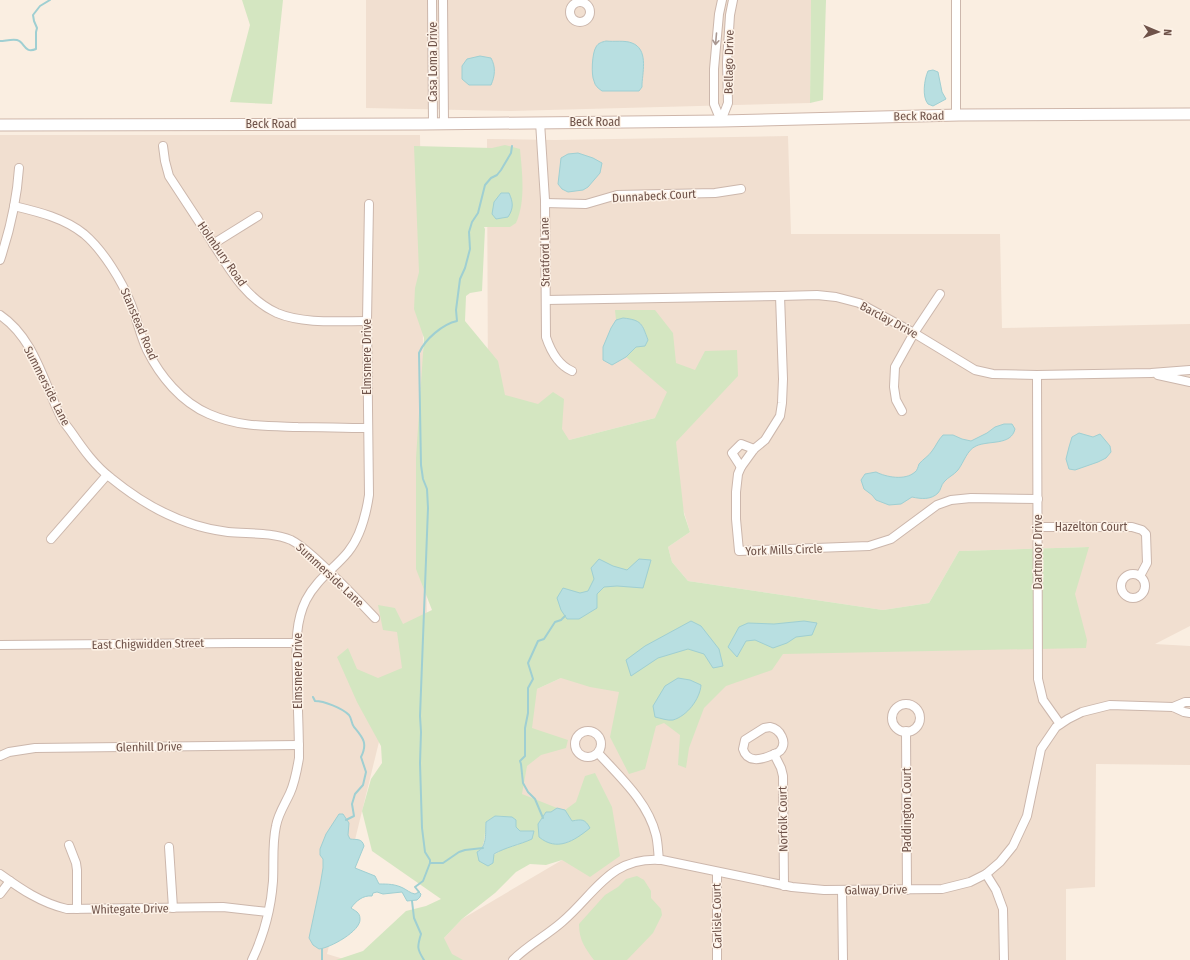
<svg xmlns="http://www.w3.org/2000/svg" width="1190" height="960" font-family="'Fira Sans Condensed',sans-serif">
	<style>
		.residential { fill: #f1dfd0 }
		.green { fill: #d4e6c1; fill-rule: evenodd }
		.water { fill: #b8dfe1; stroke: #9fcfd2 }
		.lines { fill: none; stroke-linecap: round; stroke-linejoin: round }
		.stream { stroke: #9fcfd2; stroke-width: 2 }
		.minor-casing { stroke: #ccb7ac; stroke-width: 10 }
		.secondary-casing { stroke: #ceb6aa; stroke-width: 13 }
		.minor { stroke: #fff; stroke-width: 8 }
		.secondary { stroke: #fff; stroke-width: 11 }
		.oneway { stroke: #a99892 }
		.labels { text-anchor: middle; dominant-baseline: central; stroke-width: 3; stroke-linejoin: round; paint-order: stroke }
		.street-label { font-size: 12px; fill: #6f534a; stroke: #fdf2e7 }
	</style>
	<rect width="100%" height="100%" fill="#faeee1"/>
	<!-- residential -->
	<g class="residential">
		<polygon points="366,0 811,0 810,103 511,111 366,108"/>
		<polygon points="0,135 420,135 428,697 390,697 327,954 347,960 0,960"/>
		<polygon points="788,136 791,234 1000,234 1002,328 1190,324 1190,626 1155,644 1190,646 1190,765 1096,764 1095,887 1066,889 1066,960 439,960 444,938 462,919 562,860 522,794 465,745 537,689 561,678 715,681 783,654 1069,593 1088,547 959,551 929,603 883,610 688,581 672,562 668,547 690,532 655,418 569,440 488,403 487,139 555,140"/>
	</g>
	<!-- green -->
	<g class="green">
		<polygon points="242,0 283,0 272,104 230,102 250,25"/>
		<polygon points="811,0 826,0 823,100 810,103"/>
		<path d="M505,145L520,149C522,172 526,201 516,223L510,227H484L485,229L482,291L470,293L466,296L465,321L498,361L505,395L538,404L553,392L564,399L562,429L569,440L655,418L667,392L626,357L636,347L648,340L642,325L623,318L616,320L615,310H655L673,333L676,363L695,370L705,351L737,350L738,376L676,442L684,514L690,532L668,547L672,562L688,581L883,610L929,603L959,551L1089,547L1075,594L1087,640L1086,648L783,654L772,670L726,686L704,708L689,748L686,768L678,765L680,735L664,723L656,726L645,769L629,774L610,737L619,692L590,687L561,678L537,689L532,728L568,740L566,748L541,755L527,766L522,794L557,808L551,812H546L538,824L539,837L557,844L567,843L589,828L572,821L565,810L576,802L585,776L595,773L612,807L620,856L590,877L562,860L546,865L530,864L516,872L495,893L462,919L444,938L452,954L463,960H336L363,951L406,911L426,906L441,899L372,851L362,811L371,779L382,763L381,746L357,702L337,657L348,648L357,669L378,678L402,668L397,632L383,630L378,605L395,608L403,624L432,610L416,569V458L424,338L414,309L415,288L419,272L414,146L492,148ZM495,816H503L520,831H534L532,839L517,845L503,849L494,855L477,852C487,846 484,832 486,822Z"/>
		<path d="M637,876L644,880L651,891V898L661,909L662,915L653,933L627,960H594C585,948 579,940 579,924L605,895L618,887L626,879Z"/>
	</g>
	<!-- water -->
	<g class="water">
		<path d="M606,41C614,42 625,40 632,43C648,49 643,70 642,84V87L639,91H602C598,88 595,86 594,81C591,75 592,53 596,47C598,43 602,42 606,41Z"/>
		<path d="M480,56L491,58C496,67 495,76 491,85H469L462,79V66L467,59Z"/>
		<path d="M933,70L938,72L942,92L946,99L933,106L928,104C922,97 924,80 928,71Z"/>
		<polygon points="578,153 593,158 602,163 600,173 588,187 583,190 568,192 562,189 558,184 561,158 568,154"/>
		<path d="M501,193H509C513,202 514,208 508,217L496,219L492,214L494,202Z"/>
		<path d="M623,318C642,320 642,324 648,340L645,346L636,347L626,357L612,365L603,360V347L611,328L616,320Z"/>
		<path d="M1004,424H1012L1015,429C1011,446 989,440 976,446C967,450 964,462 958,470C954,475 948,477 944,482C941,485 941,490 938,493C931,500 921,499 912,497L901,504L889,505L876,500L872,495L864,489L861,480L865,474L876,472C886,477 905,481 915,472C917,471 918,467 919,464C923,459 929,456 932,451C936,446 938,440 943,435H953L962,439L971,441L987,433L995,427Z"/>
		<polygon points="1079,433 1093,437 1100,434 1110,446 1111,452 1106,458 1098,462 1075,470 1069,469 1066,459 1069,447 1072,437"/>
		<polygon points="599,559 613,566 627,570 639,559 651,560 643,588 617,586 604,587 597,594 597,608 579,619 567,619 561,610 557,598 563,588 580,593 588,591 594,579 591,568"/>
		<polygon points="691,621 701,626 719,649 723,666 713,668 704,654 688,649 658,658 631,676 626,660 645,646"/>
		<polygon points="804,621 817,623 812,635 796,637 787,643 773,648 755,640 746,641 737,657 728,647 739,627 748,623 774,624"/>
		<path d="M678,678L690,680L701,685C700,699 687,716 673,720C668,721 660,718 655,717L653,706L665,686Z"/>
		<path d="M557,808L565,810L572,821C582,819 585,819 590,828C574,841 557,852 539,837L538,824L546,812H551Z"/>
		<path d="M339,814H343L349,823L348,835L350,839C357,840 362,838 364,846L355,868L375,876L379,884C388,884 395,884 403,888C407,890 410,893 415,894L419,892L421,894L420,897L417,900L407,901L402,892L383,894L377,892L373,893L372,896C363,895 356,901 351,908C355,911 360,912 360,919C361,931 330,948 319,949L313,945L309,938L320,886L323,868V859L320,855V849L326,834Z"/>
		<path d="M495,816L512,817L516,820V827L520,831H534L532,839C519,845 506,847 494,854L493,863L488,866L479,861L477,852C488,846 485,832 486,822Z"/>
	</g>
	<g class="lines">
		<!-- stream -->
		<g class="stream">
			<path d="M0,41C5,41 11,39 17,40C25,42 24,54 36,49V32L37,28L34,21L33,15L40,6L50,0"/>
			<path d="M313,697L315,701C324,701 342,708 349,715C352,719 351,723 354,727C363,738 368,743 361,757L366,772L363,785L355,794L352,804L354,816L346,820"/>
			<polyline points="543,818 535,799 528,792 523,783 521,764 520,761 525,756 525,728 528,713 528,688 533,679 528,663 538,641 544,639 555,622 561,620 565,616"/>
			<polyline points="430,863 443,863 459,852 465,850 483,848"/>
			<path d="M419,892L415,887L423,881L430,863V860L425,852L422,828L420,763L421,732L420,716L428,508L427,489L423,479L421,465L419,353C425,339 443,324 457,321L456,310L460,279L465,268L470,249L469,232L472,222L478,213L485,185L491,178L497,175L501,170L511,153L512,146"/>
			<path d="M412,901L414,918L421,934C417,947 417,949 424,960"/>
			<polyline points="322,949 322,960"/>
		</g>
		<defs>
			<g id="minor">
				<polyline points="432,0 433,123"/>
				<polyline points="443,0 444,123"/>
				<circle cx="580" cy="12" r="10"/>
				<polyline points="956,115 956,0"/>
				<polyline points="721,121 714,104 714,69 719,14 722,0"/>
				<polyline points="721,121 728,103 727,62 730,15 733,0"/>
				<path d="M540,122L545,200L546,337C551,352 558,365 572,371"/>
				<path d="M163,146L165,161L169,176C182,196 196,217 209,237C227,265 244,298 277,313C303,324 339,321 367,321"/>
				<polyline points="545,203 586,204 617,195 715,193 741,189"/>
				<path d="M14,206C39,212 64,218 84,234C103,250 122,281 131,304C137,319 140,335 147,350C160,376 181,402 209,414C239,427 266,426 298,427C321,427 344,428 367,428"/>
				<polyline points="213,244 258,216"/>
				<path d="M0,260C10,230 17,199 19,168"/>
				<polyline points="780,296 783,379 782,403 780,416 765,440 754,449 741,467 738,474 736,492 736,519 739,551 869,546 891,539 937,505 951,500 971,498 1038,499"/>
				<polyline points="546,300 780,296 817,295 836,297 859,303 914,333 975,370 993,374 1037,375 1151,373 1190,370"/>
				<path d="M0,315C34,338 43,381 60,415C62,421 68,427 72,433C83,449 95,466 111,478C144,505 185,527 228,532C248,534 272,532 291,540C301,545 309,553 317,560C337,578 356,598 375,618"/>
				<polyline points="1037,375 1038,679 1043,700 1060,724"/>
				<polyline points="1158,375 1190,382"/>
				<polyline points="902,411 896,400 894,387 895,367 914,333 940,294"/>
				<polyline points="741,467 732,453 741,444 754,449"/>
				<polyline points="1038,527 1132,527 1142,530 1146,534 1147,563 1140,576"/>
				<polyline points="51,539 107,475"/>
				<circle cx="1133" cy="586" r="12"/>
				<polyline points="0,645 235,643 296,643"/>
				<circle cx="906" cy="718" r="14"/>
				<polyline points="1173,707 1185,702 1190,702"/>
				<path d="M770,727C780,729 788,742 780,751C778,753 774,754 772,755C761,760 747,763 743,749L745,740L764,728Z"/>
				<polyline points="906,731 907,890"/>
				<circle cx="588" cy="744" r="13"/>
				<path d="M598,753C620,777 648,802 656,835C658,843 658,852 659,860"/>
				<polyline points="774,754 781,768 783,776 784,886"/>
				<polyline points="0,756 9,752 35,748 299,745"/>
				<polyline points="69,845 76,863 77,870 77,909"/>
				<polyline points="169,847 173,908"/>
				<polyline points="717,872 717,960"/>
				<path d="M0,874C21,889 41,903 67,909L223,907L268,912"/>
				<polyline points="986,874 996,890 1003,909 1004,960"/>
				<polyline points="842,890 843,960"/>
				<polyline points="0,894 10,881"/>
				<path d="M252,960C264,935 271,908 273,881C274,863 272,844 276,826C278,814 285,804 290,793C295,782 297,770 299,758C299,733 298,709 297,684C297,656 293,626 306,600C316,580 335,568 348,552C361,536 366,515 369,495L367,321L369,204"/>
				<path d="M513,960C528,945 546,936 562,922C596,893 610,856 662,860L792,887L824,890L942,889L970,882L986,874L1000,862L1013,846L1027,816L1041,749L1056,727L1068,719L1082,712L1110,705L1173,707L1184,712L1190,713"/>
			</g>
			<polyline id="secondary" points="0,125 423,124 721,121 959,115 1190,114"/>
		</defs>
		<!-- minor casing -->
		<use href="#minor" class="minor-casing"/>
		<!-- secondary casing -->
		<use href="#secondary" class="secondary-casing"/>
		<!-- minor -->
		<use href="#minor" class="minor"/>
		<!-- secondary -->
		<use href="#secondary" class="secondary"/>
	</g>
	<!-- one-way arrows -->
	<defs><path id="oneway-shaft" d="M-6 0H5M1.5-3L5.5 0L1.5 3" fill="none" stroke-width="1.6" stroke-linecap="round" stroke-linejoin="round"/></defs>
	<use class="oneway" href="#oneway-shaft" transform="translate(716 39) rotate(95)"/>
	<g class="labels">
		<!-- street labels -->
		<g class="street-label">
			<text transform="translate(433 62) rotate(-90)">Casa Loma Drive</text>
			<text transform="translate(729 62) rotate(-89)">Bellago Drive</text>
			<text transform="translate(919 116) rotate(-1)">Beck Road</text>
			<text x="595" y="122">Beck Road</text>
			<text x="271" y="124">Beck Road</text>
			<text transform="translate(654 196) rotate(-3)">Dunnabeck Court</text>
			<text transform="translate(545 252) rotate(-91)">Stratford Lane</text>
			<text transform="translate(222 254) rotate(55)">Holmbury Road</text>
			<text transform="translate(889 320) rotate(28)">Barclay Drive</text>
			<text transform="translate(139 324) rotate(67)">Stanstead Road</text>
			<text transform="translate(367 357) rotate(-90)">Elmsmere Drive</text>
			<text transform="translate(47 386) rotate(63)">Summerside Lane</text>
			<text x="1091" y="527">Hazelton Court</text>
			<text transform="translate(784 550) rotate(-2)">York Mills Circle</text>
			<text transform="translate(1038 552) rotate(-90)">Dartmoor Drive</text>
			<text transform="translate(330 575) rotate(43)">Summerside Lane</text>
			<text transform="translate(148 644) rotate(-1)">East Chigwidden Street</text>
			<text transform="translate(298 671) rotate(-90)">Elmsmere Drive</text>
			<text transform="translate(149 747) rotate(-1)">Glenhill Drive</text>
			<text transform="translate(907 810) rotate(-90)">Paddington Court</text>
			<text transform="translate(783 819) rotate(-91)">Norfolk Court</text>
			<text transform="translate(876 890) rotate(-1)">Galway Drive</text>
			<text transform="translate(130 909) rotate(-1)">Whitegate Drive</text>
			<text transform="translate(717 916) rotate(-91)">Carlisle Court</text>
		</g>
	</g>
	<!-- north arrow -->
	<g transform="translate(1158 32) rotate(92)" stroke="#fdf2e7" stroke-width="3" paint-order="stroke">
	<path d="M0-3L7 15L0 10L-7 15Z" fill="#6f534a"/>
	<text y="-6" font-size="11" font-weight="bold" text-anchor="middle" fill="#6f534a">N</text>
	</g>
</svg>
